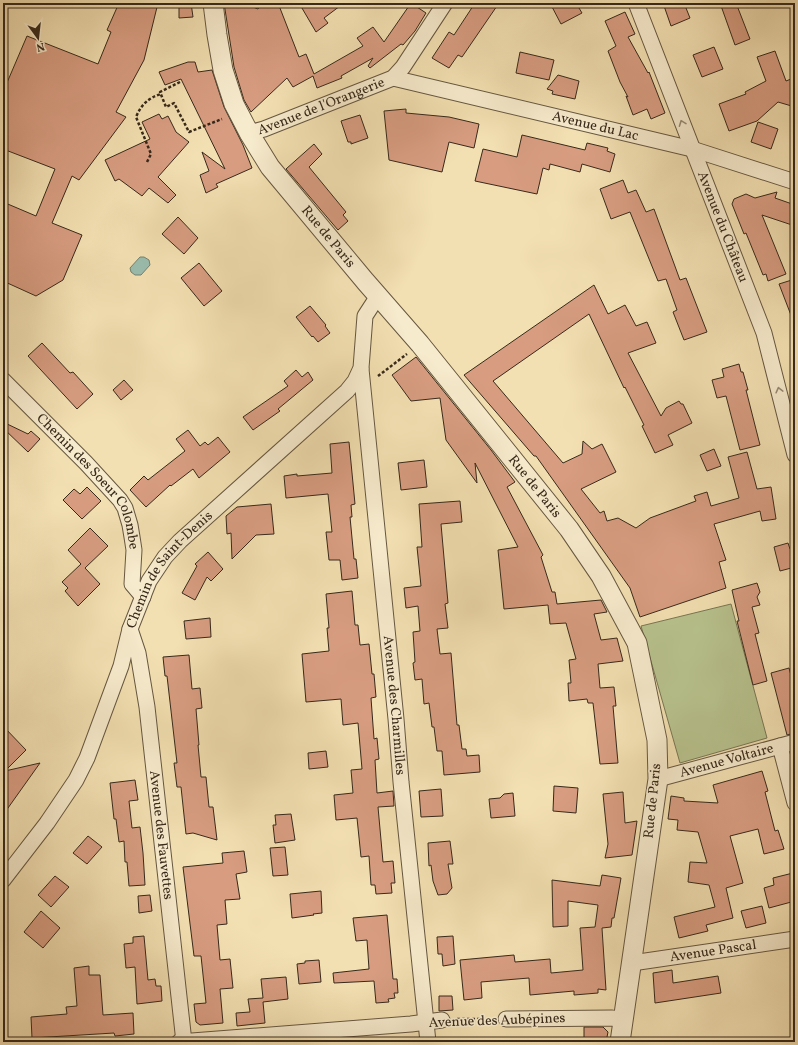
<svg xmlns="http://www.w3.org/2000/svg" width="798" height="1045" font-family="Vollkorn,serif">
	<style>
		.green { fill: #b8c38e; stroke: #787654 }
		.water { fill: #9bbdae; stroke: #738273 }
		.building { fill: #d89d81; stroke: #37291a }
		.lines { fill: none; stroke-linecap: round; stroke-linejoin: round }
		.minor-casing { stroke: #665740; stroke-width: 17 }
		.tertiary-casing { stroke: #665740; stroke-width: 21 }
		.path { stroke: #37291a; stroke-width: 2.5; stroke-dasharray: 3 2; stroke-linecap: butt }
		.minor { stroke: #f7ebcd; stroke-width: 15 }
		.tertiary { stroke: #f7ebcd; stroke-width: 19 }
		.oneway { stroke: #978a74 }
		.labels { text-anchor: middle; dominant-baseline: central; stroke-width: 3; stroke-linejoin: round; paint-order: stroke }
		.street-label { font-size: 14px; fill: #37291a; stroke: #f7ebcd }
	</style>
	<rect width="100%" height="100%" fill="#f3e0b2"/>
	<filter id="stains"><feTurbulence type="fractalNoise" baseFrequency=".005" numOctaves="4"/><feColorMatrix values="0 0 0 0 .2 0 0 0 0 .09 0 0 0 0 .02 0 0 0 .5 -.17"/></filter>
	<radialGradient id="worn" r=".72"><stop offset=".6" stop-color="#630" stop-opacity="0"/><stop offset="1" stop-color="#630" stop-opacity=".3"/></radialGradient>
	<!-- green -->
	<polygon class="green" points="731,604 767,738 680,763 641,626"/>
	<!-- water -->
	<polygon class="water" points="140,257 144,257 149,260 150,265 141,275 135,275 131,272 130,268"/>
	<!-- building -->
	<g class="building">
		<polygon points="119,3 158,3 144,60 116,112 126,117 79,180 72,176 52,223 82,235 63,280 36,296 3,281 3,202 36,216 55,169 3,149 3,92 27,36 98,64 111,32 107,30"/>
		<polygon points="179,3 191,3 193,17 179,18"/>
		<polygon points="224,3 243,3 258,9 262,3 278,3 299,57 306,54 314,74 363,46 357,38 373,27 384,42 411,3 426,13 415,31 403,45 401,44 370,68 368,66 373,58 341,76 342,78 317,88 313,76 293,87 287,78 251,112 244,100 234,67"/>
		<polygon points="299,3 344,3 324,18 328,23 316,32"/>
		<polygon points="475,3 499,3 462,57 458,55 449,68 432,58 449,32 454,35"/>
		<polygon points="550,3 576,3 582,13 561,24"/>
		<polygon points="663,3 684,3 690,18 671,26"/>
		<polygon points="720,3 736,3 750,39 735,45"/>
		<polygon points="625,12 635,34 628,37 648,73 649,72 665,113 651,119 647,109 633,115 626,96 628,97 620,82 608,51 616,46 605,21"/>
		<polygon points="714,47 723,69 702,77 693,55"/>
		<polygon points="775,51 786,81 791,79 792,81 795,80 795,107 778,102 757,121 729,131 719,104 746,94 745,92 766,81 757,57"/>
		<polygon points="520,52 554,60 549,80 516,73"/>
		<polygon points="188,62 195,62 198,72 212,70 224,107 243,145 252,168 216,184 218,187 206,193 200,175 209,171 202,152 225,169 181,79 165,85 159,72"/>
		<polygon points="558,75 579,81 575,99 552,94 553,91 547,89"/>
		<polygon points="406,109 406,113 449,117 479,124 474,148 449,142 442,172 389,160 384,111"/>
		<polygon points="159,114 162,119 168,116 176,132 189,142 158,177 176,195 168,203 149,188 142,196 119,179 115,181 105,160 150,139 142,122"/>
		<polygon points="360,115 368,138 351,144 351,142 348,142 341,121"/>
		<polygon points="758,122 778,129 771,149 751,142"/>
		<polygon points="522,135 585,150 587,143 608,148 607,151 615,154 610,172 582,164 580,172 550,164 549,170 543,168 537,194 475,181 483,149 517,157"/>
		<polygon points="314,144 322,154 309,167 346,212 343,215 348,221 338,230 286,169"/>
		<polygon points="623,180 628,193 636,190 646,212 654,209 680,280 686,278 707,332 684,340 673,312 677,310 666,279 658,281 630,212 611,219 600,189"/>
		<polygon points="777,192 775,198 795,205 795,226 762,215 786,274 768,281 766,274 763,275 746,233 744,234 732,204 734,199 746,194 755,198"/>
		<polygon points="178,217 198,238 184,254 162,234"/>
		<polygon points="199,263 222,291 204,306 181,278"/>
		<polygon points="795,279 795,323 794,323 779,284"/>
		<polygon points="594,285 608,314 625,305 636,326 647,322 656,343 628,353 661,416 666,408 679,401 681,404 683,404 692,423 668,435 673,445 655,453 642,426 644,425 625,387 624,388 589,314 493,381 563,463 582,454 583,441 592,449 602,444 616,472 581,489 600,513 604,511 607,521 618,518 636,528 650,518 696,501 694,496 707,492 711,506 739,498 728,457 747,452 757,489 771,487 776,519 762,521 760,511 714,524 726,560 719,562 726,588 640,617 630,588 536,456 534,456 464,375"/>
		<polygon points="310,306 326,325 325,326 330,333 318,342 313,336 312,337 296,317"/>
		<polygon points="42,343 70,373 73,372 93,394 77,409 28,356"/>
		<polygon points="416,357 491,450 515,482 507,487 543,555 541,557 552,592 555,592 557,604 601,600 607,612 594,614 601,640 617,638 623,661 598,664 600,688 614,687 616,706 613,706 618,763 600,764 593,703 588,703 587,699 569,701 568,683 571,683 569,660 576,659 566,623 550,624 548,605 504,609 498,550 518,547 475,463 477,483 446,440 440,398 411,401 392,375"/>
		<polygon points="739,364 741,372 743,372 748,390 746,390 760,445 740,450 726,396 717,398 712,380 724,377 722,369"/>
		<polygon points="296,370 302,377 308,372 313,380 278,409 280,411 253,430 243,417 288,386 284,381"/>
		<polygon points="124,380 133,390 121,400 113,390"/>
		<polygon points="3,422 28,434 31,431 40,439 28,452 3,428"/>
		<polygon points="188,430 200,446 205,442 208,445 218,437 230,452 199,478 193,469 171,486 170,485 146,507 130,490 144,476 148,480 185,451 176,439"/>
		<polygon points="349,442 355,504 351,505 352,517 350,517 354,559 356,559 358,578 342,580 340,560 329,560 326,532 332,532 328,494 286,498 284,476 297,474 297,476 332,473 330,444"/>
		<polygon points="714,449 721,466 707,471 700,455"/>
		<polygon points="424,460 427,487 401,490 398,463"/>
		<polygon points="87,487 101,501 82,519 63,500 74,489 80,494"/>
		<polygon points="460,501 462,522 441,524 448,603 445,604 448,628 437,629 440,654 451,653 457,725 459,725 462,749 466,749 467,756 479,755 480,772 444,775 442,751 437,751 434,727 432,727 429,703 424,704 422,679 415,680 413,663 415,662 413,632 420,631 418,606 406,608 404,588 421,586 417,547 422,547 419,504"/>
		<polygon points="271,504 274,534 256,535 232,559 231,533 227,534 226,516 237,507"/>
		<polygon points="90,528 108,546 85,568 100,584 78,606 65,591 68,588 62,582 81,564 68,550"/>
		<polygon points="788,543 790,549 795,548 795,567 780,571 774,547"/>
		<polygon points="208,552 223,569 211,581 207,577 195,600 182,593 197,566 195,564"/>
		<polygon points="757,583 760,592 757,597 760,605 752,607 759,633 755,634 767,681 753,685 737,621 739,621 732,590"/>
		<polygon points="352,591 355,625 358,625 360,645 369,644 372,674 374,674 376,697 371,698 374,739 377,738 379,759 375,760 377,793 393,791 394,806 378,807 383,862 393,861 395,883 391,883 392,893 376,894 375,885 371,885 369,856 361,857 357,818 336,820 334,795 353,793 351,770 362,769 358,723 343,725 341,699 306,702 302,654 329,651 327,628 329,628 326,594"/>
		<polygon points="210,618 211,637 186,639 184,621"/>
		<polygon points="189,655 192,689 200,688 202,708 196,709 199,745 198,745 201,777 206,777 209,807 213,807 217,840 193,833 186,834 181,787 177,787 174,763 177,763 167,676 165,676 163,657"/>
		<polygon points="789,668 795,690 795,733 787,735 771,673"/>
		<polygon points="3,726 26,750 5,771 40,763 3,815"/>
		<polygon points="326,751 328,767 309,769 308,753"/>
		<polygon points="762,771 768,791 765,792 775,831 778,830 784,849 764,854 758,829 730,836 743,883 726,888 733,918 706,925 708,931 679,938 674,917 715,907 709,885 688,882 690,862 707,863 698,832 677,830 678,820 668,819 671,796 684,798 684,801 718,803 713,785"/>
		<polygon points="135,780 138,800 129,801 132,828 140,827 143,853 145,885 129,886 127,862 125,862 124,841 119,842 116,819 114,819 110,783"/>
		<polygon points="554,786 578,788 576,813 553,811"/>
		<polygon points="441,789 443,816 421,817 419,791"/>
		<polygon points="623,792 625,823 637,821 632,855 605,858 608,844 603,794"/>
		<polygon points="513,793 515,816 491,818 489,799 500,798 504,794"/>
		<polygon points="291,814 295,840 275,843 273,825 276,825 275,815"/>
		<polygon points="88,836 102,847 87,864 73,853"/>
		<polygon points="450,841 453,864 448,864 452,888 447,894 438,895 433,881 431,865 429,866 428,843"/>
		<polygon points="285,847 288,875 273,876 270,848"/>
		<polygon points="244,851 247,872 236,874 240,899 225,900 227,924 217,925 220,960 230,959 233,988 220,989 223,1023 200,1025 196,1022 194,1004 206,1003 201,956 194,956 183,867 223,863 222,853"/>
		<polygon points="793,873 795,882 795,901 769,908 764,888 774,885 773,878"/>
		<polygon points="602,875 621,878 614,918 612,918 611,927 602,928 606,990 598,989 598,993 574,995 574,991 530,995 529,978 481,982 482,998 464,1000 460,960 514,955 515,962 550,959 551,973 583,970 580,928 595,927 598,905 568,901 568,926 553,927 552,880 600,886"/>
		<polygon points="55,876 69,887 51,907 38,895"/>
		<polygon points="321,891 322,913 313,914 314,915 292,918 290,894"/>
		<polygon points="150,895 152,911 139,913 138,896"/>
		<polygon points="762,906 766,923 746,928 741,911"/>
		<polygon points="41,911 60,928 43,948 24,932"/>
		<polygon points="387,915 393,979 397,979 398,993 394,993 395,998 388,999 389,1002 376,1003 374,981 334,983 333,973 369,969 367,940 356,941 353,918"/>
		<polygon points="144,936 148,980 155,979 156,986 161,986 162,1001 137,1004 135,967 126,968 124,944 133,943 133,937"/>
		<polygon points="453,936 455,964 443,966 442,954 438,954 437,937"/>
		<polygon points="319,960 321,982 299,984 297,964 305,963 305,961"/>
		<polygon points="89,966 89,975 100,975 103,1015 133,1013 134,1034 115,1036 114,1033 32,1038 31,1017 67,1014 66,1007 77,1006 74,968"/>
		<polygon points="672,970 673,983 718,976 721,993 655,1003 653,973"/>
		<polygon points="286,977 288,999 263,1002 265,1023 237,1026 236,1013 250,1012 248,999 263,998 261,979"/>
		<polygon points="439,996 452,996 453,1010 439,1011"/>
		<polygon points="584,1027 603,1027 608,1032 606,1042 584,1042"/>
	</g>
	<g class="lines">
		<defs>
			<g id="minor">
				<path id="s1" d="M636,3L764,333L795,455"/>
				<path id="s2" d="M393,78L692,149L795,182"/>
				<path id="s3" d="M249,133L264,129L393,78L403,67L445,3"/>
				<path id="s4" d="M361,369L396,719L401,782L428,1042"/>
				<path id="s5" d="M3,380L86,463L120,500L125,508L130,525L132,537L134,550L132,584L143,597"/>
				<path id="s6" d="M130,629L138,653L147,707L184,1042"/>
				<polyline points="780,746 795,803"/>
				<path id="s7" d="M658,779L795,742"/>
				<path id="s8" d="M3,880L47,823L76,780L87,758L121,666L130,629L149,581L165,557L180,541L347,391L355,381L361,368L365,316L378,296"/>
				<path id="s9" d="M632,963L795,939"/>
				<polyline points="506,1019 612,1018 623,1020"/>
				<polyline points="179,1042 411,1024 442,1020"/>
			</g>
			<g id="tertiary">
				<path id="s10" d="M213,3L217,35L223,70L234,104L249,133L270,167L365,281L420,344L569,529L601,576L637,643L657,740L658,779L620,1042"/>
			</g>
		</defs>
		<!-- minor casing -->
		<use href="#minor" class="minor-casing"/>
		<!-- tertiary casing -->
		<use href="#tertiary" class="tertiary-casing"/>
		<!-- path -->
		<g class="path">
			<polyline points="180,82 160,92 166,107 174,103 189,132 222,119"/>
			<path d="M147,162L151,154L136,117C141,105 148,98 161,94"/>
			<polyline points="378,376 407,354"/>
			<polyline points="457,1019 492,1019"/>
		</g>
		<!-- minor -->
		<use href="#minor" class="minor"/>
		<!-- tertiary -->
		<use href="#tertiary" class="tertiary"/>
	</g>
	<!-- one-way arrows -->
	<defs><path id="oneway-chevron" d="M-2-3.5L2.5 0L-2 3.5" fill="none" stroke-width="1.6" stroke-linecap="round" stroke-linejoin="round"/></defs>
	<g class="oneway">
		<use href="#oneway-chevron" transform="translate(682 123) rotate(-111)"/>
		<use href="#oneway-chevron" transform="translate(779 390) rotate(-104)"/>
	</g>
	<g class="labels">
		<!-- street labels -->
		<g class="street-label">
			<text stroke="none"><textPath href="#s3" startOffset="77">Avenue de l'Orangerie</textPath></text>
			<text stroke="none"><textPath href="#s2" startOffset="208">Avenue du Lac</textPath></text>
			<text stroke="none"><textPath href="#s1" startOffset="240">Avenue du Château</textPath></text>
			<text stroke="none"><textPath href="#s10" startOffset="267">Rue de Paris</textPath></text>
			<text stroke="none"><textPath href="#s5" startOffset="135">Chemin des Soeur Colombe</textPath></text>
			<text stroke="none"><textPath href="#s10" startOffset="591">Rue de Paris</textPath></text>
			<text stroke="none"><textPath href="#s8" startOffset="357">Chemin de Saint-Denis</textPath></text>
			<text stroke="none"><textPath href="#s4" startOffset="338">Avenue des Charmilles</textPath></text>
			<text stroke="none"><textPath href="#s7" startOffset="71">Avenue Voltaire</textPath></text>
			<text transform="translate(653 801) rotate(-84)">Rue de Paris</text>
			<text stroke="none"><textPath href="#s6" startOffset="209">Avenue des Fauvettes</textPath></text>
			<text stroke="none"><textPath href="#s9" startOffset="82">Avenue Pascal</textPath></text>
			<text transform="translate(497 1021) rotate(-2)">Avenue des Aubépines</text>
		</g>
	</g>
	<!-- margin -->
	<rect width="798" height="1045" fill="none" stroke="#f3e0b2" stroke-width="16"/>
	<rect x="4" y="4" width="790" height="1037" fill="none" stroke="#37291a" stroke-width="2"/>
	<rect x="8" y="8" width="782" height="1029" fill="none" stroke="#37291a"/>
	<!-- north arrow -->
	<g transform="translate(38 38) rotate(165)" stroke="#f7ebcd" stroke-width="3" paint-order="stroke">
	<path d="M0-3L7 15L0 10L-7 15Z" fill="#37291a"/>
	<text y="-6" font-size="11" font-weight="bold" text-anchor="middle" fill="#37291a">N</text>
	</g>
	<rect width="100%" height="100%" filter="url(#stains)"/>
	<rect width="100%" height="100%" fill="url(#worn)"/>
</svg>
